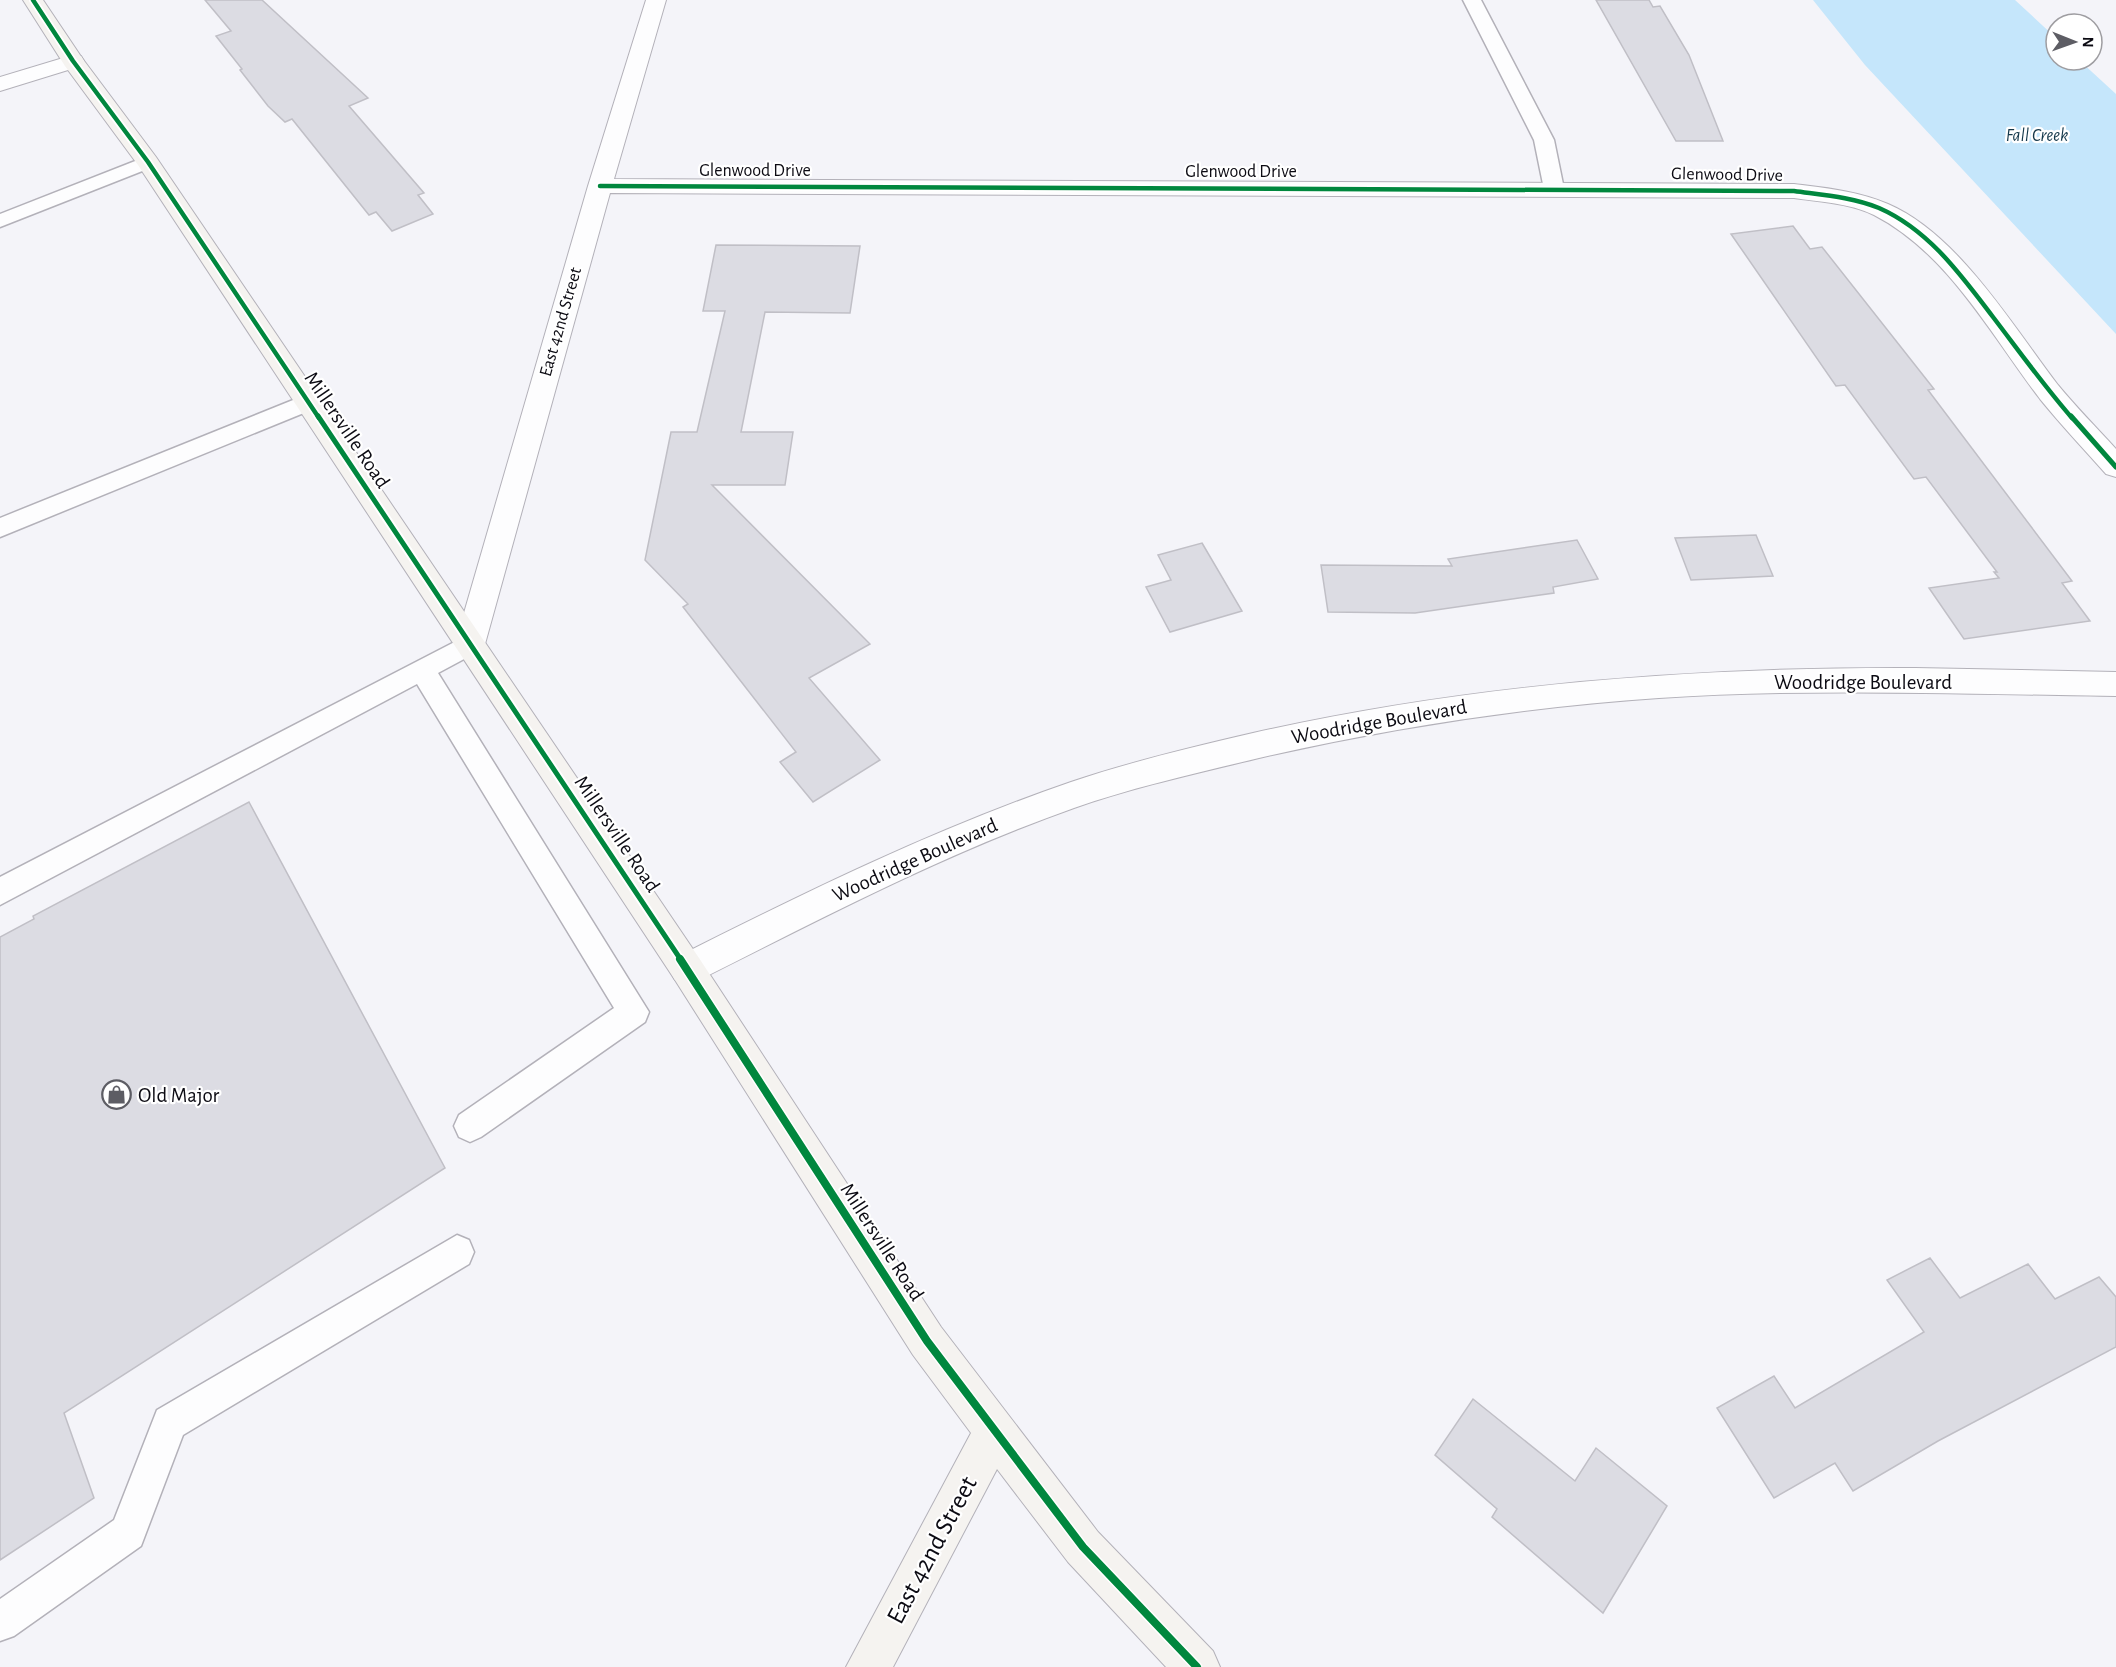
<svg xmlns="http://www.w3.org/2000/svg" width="2116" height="1667" font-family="'Alegreya Sans',sans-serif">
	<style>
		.water { fill: #c5e6fb }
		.building { fill: #dcdce3; stroke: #c0bfc6; stroke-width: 1.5 }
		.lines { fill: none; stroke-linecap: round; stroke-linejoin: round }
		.lane-casing { stroke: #b3b1b9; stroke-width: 3 }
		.street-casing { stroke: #b3b1b9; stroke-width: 2 }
		.secondary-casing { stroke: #b3b1b9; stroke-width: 2 }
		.lane { fill: #fdfdfe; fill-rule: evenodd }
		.street { fill: #fdfdfe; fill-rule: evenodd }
		.secondary { fill: #f5f3f0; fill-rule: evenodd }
		.cycleway-far2-casing { stroke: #fff; stroke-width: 8 }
		.cycleway-far1-casing { stroke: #fff; stroke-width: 9 }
		.cycleway-casing { stroke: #fff; stroke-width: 11 }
		.cycleway-far2 { stroke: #00873e; stroke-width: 4.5 }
		.cycleway-far1 { stroke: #00873e; stroke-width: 5 }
		.cycleway { stroke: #00873e; stroke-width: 8 }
		.labels { text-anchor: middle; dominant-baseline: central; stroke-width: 4.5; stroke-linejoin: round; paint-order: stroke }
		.far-water-label { font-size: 18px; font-style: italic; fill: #13374a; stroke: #fff }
		.far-street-label { font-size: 18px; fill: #0c0b13; stroke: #fff }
		.street-label { font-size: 21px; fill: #0c0b13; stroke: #fff }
		.poi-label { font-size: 21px; fill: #0c0b13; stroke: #fff; text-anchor: start }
		.near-street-label { font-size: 26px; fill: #0c0b13; stroke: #fff }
	</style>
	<rect width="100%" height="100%" fill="#f4f4f9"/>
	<!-- water -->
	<polygon class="water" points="1813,0 2015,0 2056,38 2056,60 2079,60 2116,94 2116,334 1865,65"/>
	<!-- building -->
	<g class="building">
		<polygon points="205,0 262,0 368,98 349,106 424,193 418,195 433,214 392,231 376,212 369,215 292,119 285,122 268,106 240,70 242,69 216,36 231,31"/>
		<polygon points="1596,0 1649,0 1653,7 1660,6 1689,55 1723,141 1676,141"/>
		<polygon points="1793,226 1810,249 1822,247 1934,389 1928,390 2072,581 2062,583 2090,621 1964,639 1929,588 1999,578 1994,572 1997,572 1926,477 1914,479 1845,385 1836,386 1731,234"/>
		<polygon points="716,245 860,246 850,313 765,312 741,432 793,432 785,485 712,485 870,644 809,678 880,760 813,802 780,762 796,752 683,607 688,604 645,560 671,432 697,432 725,311 703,311"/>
		<polygon points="1756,535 1773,576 1691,580 1675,538"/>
		<polygon points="1577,540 1598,579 1553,587 1554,593 1415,613 1328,612 1321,565 1452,566 1448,559"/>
		<polygon points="1202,543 1242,611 1170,632 1146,587 1171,580 1158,555"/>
		<polygon points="249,802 445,1168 64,1413 94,1498 0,1560 0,937 34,919 33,916"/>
		<polygon points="1930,1258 1960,1298 2028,1264 2055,1299 2099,1277 2116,1297 2116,1347 1938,1441 1853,1491 1835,1463 1774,1498 1717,1408 1774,1376 1795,1408 1924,1332 1887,1280"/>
		<polygon points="1473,1399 1575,1481 1596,1448 1667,1506 1603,1613 1492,1517 1497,1509 1435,1455"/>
	</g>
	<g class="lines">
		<defs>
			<g id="lane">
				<polygon points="1463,0 1481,0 1554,140 1564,189 1561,193 1547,193 1544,189 1534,140"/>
				<polygon points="148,156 155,158 158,162 155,166 0,227 0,214"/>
				<polygon points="308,394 316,396 319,402 316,408 0,537 0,518"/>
				<polygon points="470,634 479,637 483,644 479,651 438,673 649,1012 645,1022 481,1137 470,1142 459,1137 454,1126 459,1115 614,1008 417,684 0,905 0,877"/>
				<polygon points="457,1235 469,1240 474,1252 469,1264 183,1435 141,1546 14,1636 0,1641 0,1599 114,1520 157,1410"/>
			</g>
			<g id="street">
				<path d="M646,0H666L614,179L1794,184C1826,188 1858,191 1888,204C1958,234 2012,325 2058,385C2076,407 2097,428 2116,449V477L2106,474C2084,449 2061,425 2040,399C1991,335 1948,253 1874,215C1849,203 1821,202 1794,198L610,193L485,644L481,652L470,656L459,652L455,644L588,186Z"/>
				<polygon points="73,55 81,56 84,61 81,66 0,91 0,77"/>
				<path d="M1915,668L2116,672V696C1964,694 1811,688 1659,698C1525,707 1390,728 1259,758C1197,773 1134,787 1074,808C944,854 822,918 699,980L687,985L675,980L669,969L675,958C804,893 934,829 1071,782C1130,762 1192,747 1253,733C1471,684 1692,667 1915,668Z"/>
			</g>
			<polygon id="secondary" points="23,0 43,0 82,58 156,157 699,958 941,1327 1098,1532 1213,1651 1220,1667 1166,1667 1068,1562 997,1469 893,1667 846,1667 971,1433 913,1355 675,980 138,165 65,66"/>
		</defs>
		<!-- lane casing -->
		<use href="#lane" class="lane-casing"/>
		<!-- street casing -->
		<use href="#street" class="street-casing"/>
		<!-- secondary casing -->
		<use href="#secondary" class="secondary-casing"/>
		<!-- lane -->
		<use href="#lane" class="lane"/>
		<!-- street -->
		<use href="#street" class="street"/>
		<!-- secondary -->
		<use href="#secondary" class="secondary"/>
		<defs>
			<g id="cycleway-far2">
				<polyline points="33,0 73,61 148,162 319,418"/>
				<path d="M600,186L1794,191C1823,195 1852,197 1879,208C1929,230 1961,275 1993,317C2019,351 2044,386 2072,418"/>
			</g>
			<g id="cycleway-far1">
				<polyline points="318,416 681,960"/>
				<polyline points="2071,416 2116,467"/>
			</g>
			<polyline id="cycleway" points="680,959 927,1341 1083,1547 1197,1667"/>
		</defs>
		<!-- cycleway-far2 casing -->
		<use href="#cycleway-far2" class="cycleway-far2-casing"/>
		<!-- cycleway-far1 casing -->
		<use href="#cycleway-far1" class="cycleway-far1-casing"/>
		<!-- cycleway casing -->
		<use href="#cycleway" class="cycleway-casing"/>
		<!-- cycleway-far2 -->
		<use href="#cycleway-far2" class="cycleway-far2"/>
		<!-- cycleway-far1 -->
		<use href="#cycleway-far1" class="cycleway-far1"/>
		<!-- cycleway -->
		<use href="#cycleway" class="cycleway"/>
	</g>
	<!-- icons -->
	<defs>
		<symbol id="shop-ring" viewBox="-11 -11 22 22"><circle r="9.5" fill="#fff" stroke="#5d5d64" stroke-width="1.5"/><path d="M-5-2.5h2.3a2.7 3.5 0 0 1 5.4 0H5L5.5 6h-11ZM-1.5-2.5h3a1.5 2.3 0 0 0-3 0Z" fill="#5d5d64"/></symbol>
	</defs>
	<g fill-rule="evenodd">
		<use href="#shop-ring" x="100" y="1078" width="33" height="33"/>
	</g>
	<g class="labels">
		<!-- far-water labels -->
		<g class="far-water-label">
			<text x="2037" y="136">Fall Creek</text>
		</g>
		<!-- far-street labels -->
		<g class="far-street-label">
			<text x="755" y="171">Glenwood Drive</text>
			<text x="1241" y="172">Glenwood Drive</text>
			<text transform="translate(1727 175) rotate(1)">Glenwood Drive</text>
			<text transform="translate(561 322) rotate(-74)">East 42nd Street</text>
		</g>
		<!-- street labels -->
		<g class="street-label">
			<text transform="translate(347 430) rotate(56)">Millersville Road</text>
			<text x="1863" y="682">Woodridge Boulevard</text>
			<text transform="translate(1379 722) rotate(-10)">Woodridge Boulevard</text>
			<text transform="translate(617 834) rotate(56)">Millersville Road</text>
			<text transform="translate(915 860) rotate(-24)">Woodridge Boulevard</text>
			<text transform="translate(882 1242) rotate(57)">Millersville Road</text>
		</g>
		<!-- poi labels -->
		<g class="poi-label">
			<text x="138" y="1095">Old Major</text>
		</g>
		<!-- near-street labels -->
		<g class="near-street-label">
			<text transform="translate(932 1550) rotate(-62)">East 42nd Street</text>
		</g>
	</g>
	<!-- north arrow -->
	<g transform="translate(2074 42) rotate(91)"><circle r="28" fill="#ffffff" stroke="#9e9da1" stroke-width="1.5"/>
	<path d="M0-4.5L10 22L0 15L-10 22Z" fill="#5d5d64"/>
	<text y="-9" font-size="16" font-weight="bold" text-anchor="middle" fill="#0c0b13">N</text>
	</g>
</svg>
